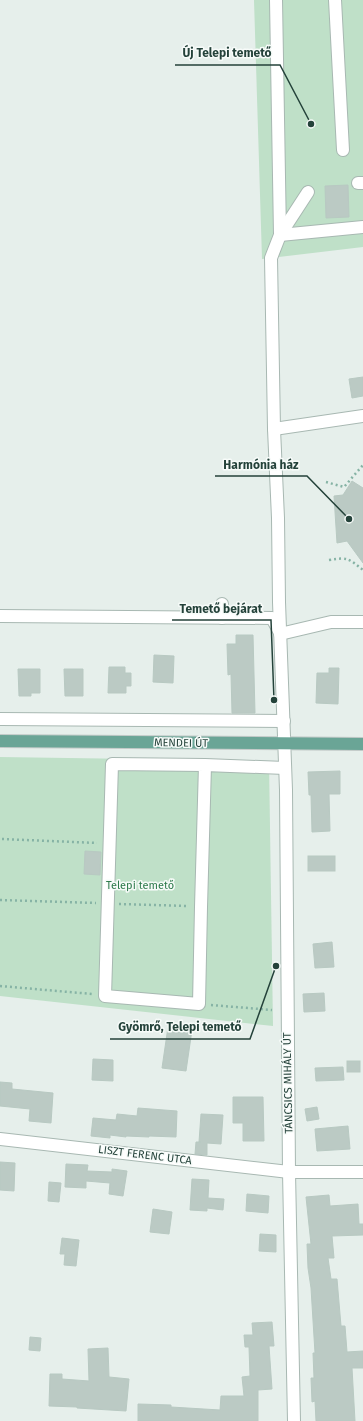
<svg xmlns="http://www.w3.org/2000/svg" width="363" height="1421" font-family="'Fira Sans',sans-serif">
	<style>
		.green { fill: #bfe0c8 }
		.building { fill: #bbcac4; stroke: #b8c9c2 }
		.lines { fill: none; stroke-linecap: round; stroke-linejoin: round }
		.minor-casing { stroke: #a8b8b2; stroke-width: 14 }
		.major-casing { stroke: #c2cac8; stroke-width: 14 }
		.path { stroke: #86b3a5; stroke-width: 2.5; stroke-dasharray: 2 3; stroke-linecap: butt }
		.minor { stroke: #fff; stroke-width: 12 }
		.major { stroke: #6aa596; stroke-width: 12 }
		.labels { text-anchor: middle; dominant-baseline: central; stroke-width: 3; stroke-linejoin: round; paint-order: stroke }
		.street-label { font-size: 11px; fill: #24423a; stroke: #f7fbf9 }
		.park-label { font-size: 11px; fill: #2d7a4b; stroke: #f7fbf9 }
		.leader { fill: none; stroke: #24423a; stroke-width: 1.5 }
		.callout-dot { fill: #24423a; stroke: #f7fbf9; stroke-width: 1.5 }
		.callout-label { font-size: 12px; text-anchor: middle; font-weight: bold; fill: #24423a; stroke: #f7fbf9; stroke-width: 3; stroke-linejoin: round; paint-order: stroke }
	</style>
	<rect width="100%" height="100%" fill="#e6efeb"/>
	<!-- green -->
	<g class="green">
		<polygon points="254,0 363,0 363,247 262,259"/>
		<polygon points="0,757 269,761 273,1026 0,996"/>
	</g>
	<!-- building -->
	<g class="building">
		<polygon points="348,185 349,217 326,218 325,186"/>
		<polygon points="363,377 363,396 352,398 349,379"/>
		<polygon points="352,481 363,488 363,563 347,541 337,543 334,496 343,495"/>
		<polygon points="236,635 253,635 255,713 232,713 231,674 228,675 227,644 236,644"/>
		<polygon points="154,655 174,656 173,683 153,682"/>
		<polygon points="109,667 125,667 125,673 131,673 131,686 126,686 126,693 108,693"/>
		<polygon points="329,668 339,668 338,704 316,703 317,673 329,673"/>
		<polygon points="18,669 40,669 40,693 31,693 31,696 19,696"/>
		<polygon points="64,669 83,669 83,696 65,696"/>
		<polygon points="340,771 340,794 329,794 330,831 312,832 311,795 309,795 308,772"/>
		<polygon points="85,851 101,852 100,875 84,874"/>
		<rect x="308" y="856" width="27" height="15"/>
		<polygon points="332,942 334,967 315,968 313,944"/>
		<polygon points="324,993 325,1011 304,1012 303,994"/>
		<polygon points="168,1027 192,1030 186,1071 162,1068"/>
		<polygon points="93,1059 113,1060 113,1081 92,1080"/>
		<rect x="347" y="1061" width="13" height="11"/>
		<polygon points="343,1067 344,1080 316,1081 315,1068"/>
		<polygon points="0,1082 12,1083 12,1089 53,1093 51,1123 29,1121 30,1109 0,1106"/>
		<polygon points="233,1097 263,1097 264,1141 243,1141 243,1123 233,1123"/>
		<polygon points="317,1107 319,1119 307,1121 305,1109"/>
		<polygon points="138,1108 177,1111 176,1137 149,1136 149,1137 126,1136 126,1137 110,1135 110,1138 91,1136 93,1118 116,1120 117,1114 137,1116"/>
		<polygon points="201,1114 223,1115 221,1144 207,1143 207,1155 195,1154 196,1142 201,1142 199,1142"/>
		<polygon points="348,1126 350,1149 317,1151 315,1129"/>
		<polygon points="0,1162 15,1163 14,1191 0,1190"/>
		<polygon points="66,1164 88,1165 87,1171 112,1172 112,1169 127,1171 123,1196 109,1194 110,1183 86,1181 86,1188 65,1187"/>
		<polygon points="192,1179 209,1180 208,1198 224,1199 223,1210 207,1208 207,1211 190,1210"/>
		<polygon points="49,1182 61,1183 59,1202 48,1201"/>
		<polygon points="247,1194 269,1196 268,1213 246,1211"/>
		<polygon points="329,1195 330,1206 358,1204 359,1224 363,1224 363,1235 332,1236 334,1258 328,1258 331,1279 337,1279 341,1326 345,1326 347,1352 363,1351 363,1368 352,1368 355,1421 316,1421 315,1401 312,1402 311,1378 314,1378 313,1353 315,1353 311,1288 308,1268 307,1244 311,1244 306,1197"/>
		<polygon points="153,1209 172,1212 169,1234 150,1232"/>
		<polygon points="260,1234 276,1235 276,1252 259,1251"/>
		<polygon points="62,1238 79,1240 76,1266 64,1265 65,1254 60,1254"/>
		<polygon points="272,1322 274,1346 269,1346 272,1389 258,1390 258,1421 138,1421 138,1404 171,1405 171,1407 220,1410 221,1396 244,1396 242,1377 250,1376 249,1347 245,1347 244,1335 253,1335 252,1323"/>
		<polygon points="30,1337 41,1338 40,1351 29,1350"/>
		<polygon points="108,1348 109,1377 129,1379 126,1411 77,1408 77,1407 49,1406 50,1374 62,1374 62,1379 89,1381 88,1349"/>
	</g>
	<g class="lines">
		<defs>
			<g id="minor">
				<polyline points="276,0 280,235 271,258 274,429 278,518 279,602 286,790 289,1172 294,1421"/>
				<polyline points="335,0 343,150"/>
				<polyline points="358,183 363,183"/>
				<polyline points="280,235 363,227"/>
				<polyline points="280,235 308,192"/>
				<polyline points="274,429 363,416"/>
				<polyline points="222,604 222,618"/>
				<polyline points="0,616 272,618 279,631"/>
				<polyline points="280,634 331,622 363,622"/>
				<polyline points="0,719 284,721"/>
				<polyline points="205,765 201,907 199,1004 105,996 112,764 205,765 285,768"/>
				<polyline points="0,1139 289,1172 363,1172"/>
			</g>
			<polyline id="major" points="0,741 363,744"/>
		</defs>
		<!-- minor casing -->
		<use href="#minor" class="minor-casing"/>
		<!-- major casing -->
		<use href="#major" class="major-casing"/>
		<!-- path -->
		<g class="path">
			<polyline points="326,482 344,487 363,465"/>
			<path d="M329,560C348,557 348,558 363,570"/>
			<polyline points="2,839 97,843"/>
			<polyline points="0,900 96,903"/>
			<polyline points="119,904 188,906"/>
			<polyline points="0,986 92,994"/>
			<polyline points="211,1005 272,1010"/>
		</g>
		<!-- minor -->
		<use href="#minor" class="minor"/>
		<!-- major -->
		<use href="#major" class="major"/>
	</g>
	<g class="labels">
		<!-- street labels -->
		<g class="street-label">
			<text transform="translate(181 743) rotate(1)">MENDEI ÚT</text>
			<text transform="translate(288 1083) rotate(-91)">TÁNCSICS MIHÁLY ÚT</text>
			<text transform="translate(145 1155) rotate(7)">LISZT FERENC UTCA</text>
		</g>
		<!-- park labels -->
		<g class="park-label">
			<text x="140" y="885">Telepi temető</text>
		</g>
	</g>
	<!-- callouts -->
	<path class="leader" d="M311 124L280 65H175M349 519L307 476H215M274 700L271 620H172M276 966L250 1039H110"/>
	<g class="callout-dot">
		<circle cx="311" cy="124" r="4"/>
		<circle cx="349" cy="519" r="4"/>
		<circle cx="274" cy="700" r="4"/>
		<circle cx="276" cy="966" r="4"/>
	</g>
	<g class="callout-label">
		<text x="227" y="57">Új Telepi temető</text>
		<text x="261" y="469">Harmónia ház</text>
		<text x="221" y="613">Temető bejárat</text>
		<text x="180" y="1031">Gyömrő, Telepi temető</text>
	</g>
</svg>
